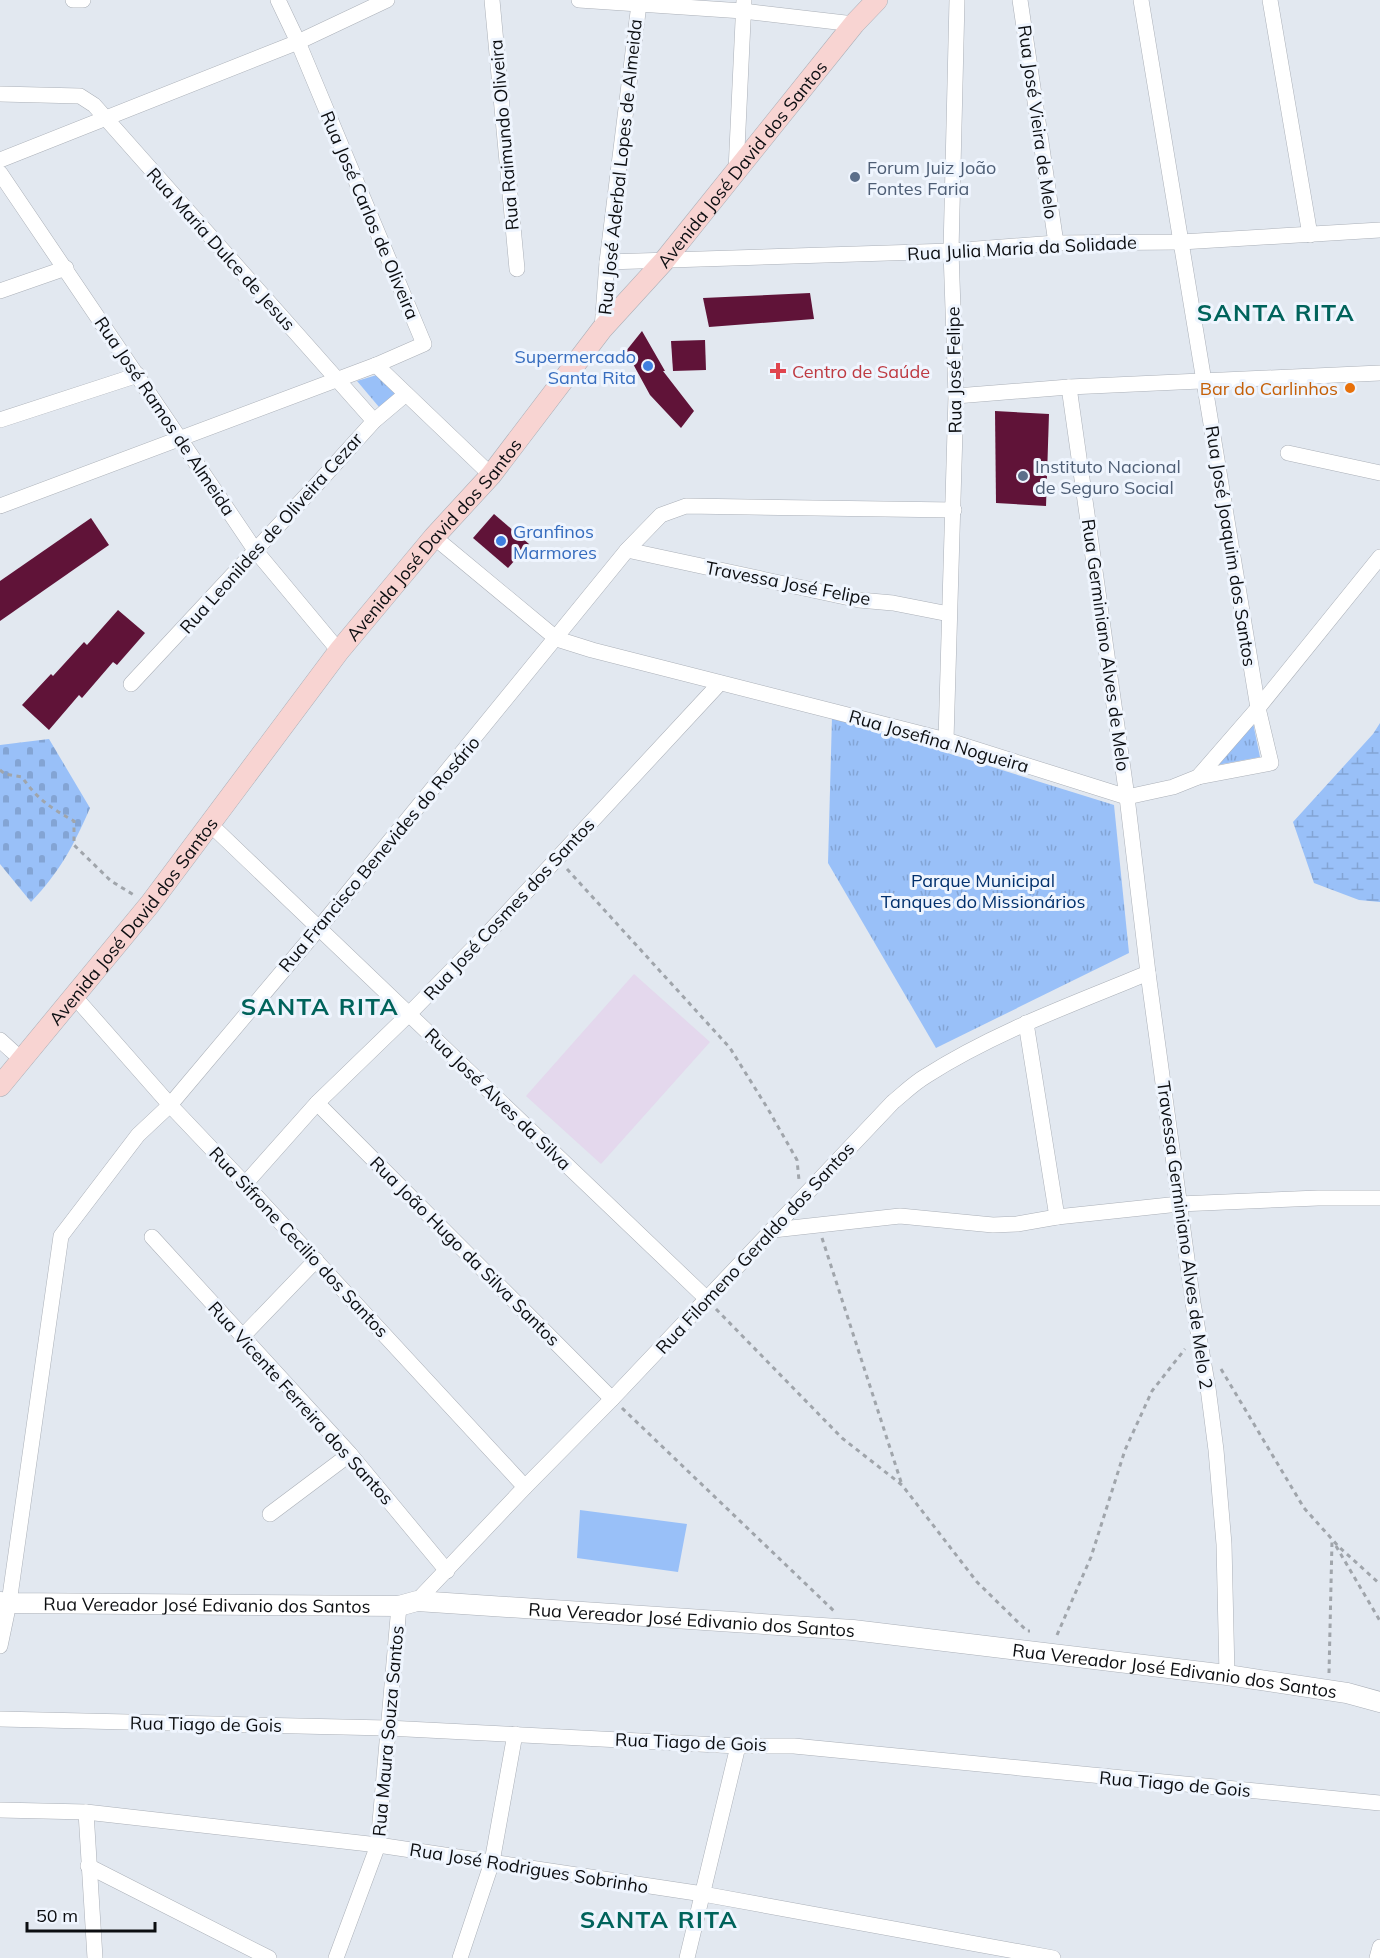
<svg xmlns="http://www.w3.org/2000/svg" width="1380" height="1958" font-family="Mulish,sans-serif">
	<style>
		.education { fill: #e4d8ed }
		.wetland { fill: url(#wetland-marsh) }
		.cemetery { fill: url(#cemetery-stones) }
		.park { fill: url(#park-tufts) }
		.garden { fill: #99c0f8 }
		.building { fill: #601338 }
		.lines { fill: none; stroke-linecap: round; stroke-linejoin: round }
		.minor-casing { stroke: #abb0b8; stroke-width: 16 }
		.tertiary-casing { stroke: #abb0b8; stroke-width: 21 }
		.secondary-casing { stroke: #abb0b8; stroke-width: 22 }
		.path { stroke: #a0a5ab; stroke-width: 3; stroke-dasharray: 4.5 4.5; stroke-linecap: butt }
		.minor { stroke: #fff; stroke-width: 15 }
		.tertiary { stroke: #fff; stroke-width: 20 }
		.secondary { stroke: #f8d4d2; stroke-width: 21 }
		.service-dot { fill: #5c6f8a; stroke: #eff5fe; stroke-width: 2 }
		.shop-dot { fill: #3f7fe0; stroke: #eff5fe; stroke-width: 2 }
		.health-dot { fill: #e0444e; stroke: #eff5fe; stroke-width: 2 }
		.food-dot { fill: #e8710a; stroke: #eff5fe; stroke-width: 2 }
		.labels { text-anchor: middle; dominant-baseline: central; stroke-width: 6; stroke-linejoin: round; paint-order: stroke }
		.street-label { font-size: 18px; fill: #0c0e11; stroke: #eff5fe }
		.service-label { font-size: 18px; fill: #4e5e75; stroke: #eff5fe; text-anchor: start }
		.shop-label { font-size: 18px; fill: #366cbe; stroke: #eff5fe; text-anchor: end }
		.health-label { font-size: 18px; fill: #be3a42; stroke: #eff5fe; text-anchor: start }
		.food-label { font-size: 18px; fill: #c56008; stroke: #eff5fe; text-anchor: end }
		.park-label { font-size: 18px; fill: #01306d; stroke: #eff5fe }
		.district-label { font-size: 24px; font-weight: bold; letter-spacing: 1.5px; fill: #00635b; stroke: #eff5fe }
	</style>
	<defs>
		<pattern id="wetland-marsh" width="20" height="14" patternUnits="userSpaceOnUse" patternTransform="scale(1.5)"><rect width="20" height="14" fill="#99c0f8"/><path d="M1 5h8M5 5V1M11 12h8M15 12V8" fill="none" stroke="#83a4d4"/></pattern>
		<pattern id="cemetery-stones" width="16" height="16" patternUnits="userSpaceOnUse" patternTransform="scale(1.5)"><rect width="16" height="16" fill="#99c0f8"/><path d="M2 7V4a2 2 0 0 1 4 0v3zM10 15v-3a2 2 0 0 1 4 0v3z" fill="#83a4d4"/></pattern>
		<pattern id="park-tufts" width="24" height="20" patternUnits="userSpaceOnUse" patternTransform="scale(1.5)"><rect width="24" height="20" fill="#99c0f8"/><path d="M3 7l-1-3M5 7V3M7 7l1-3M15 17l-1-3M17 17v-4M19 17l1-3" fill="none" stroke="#83a4d4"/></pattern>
	</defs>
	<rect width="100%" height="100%" fill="#e2e8f0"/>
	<!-- education -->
	<polygon class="education" points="634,974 710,1042 601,1164 526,1096"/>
	<!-- wetland -->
	<polygon class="wetland" points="1380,723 1380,902 1359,900 1314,883 1293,822 1373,734"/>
	<!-- cemetery -->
	<path class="cemetery" d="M49,739L90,808C73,847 60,871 31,902L0,864V745Z"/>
	<!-- park -->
	<g class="park">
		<polygon points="380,374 397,395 383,407 379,407 357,381"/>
		<polygon points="832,717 1114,805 1129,953 936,1048 828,863"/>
		<polygon points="1252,718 1260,757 1217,765"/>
	</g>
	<!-- garden -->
	<polygon class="garden" points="580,1510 687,1524 678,1572 577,1558"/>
	<!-- building -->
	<g class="building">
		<polygon points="810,293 814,319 709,327 703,298"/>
		<polygon points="642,331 665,371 663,371 694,411 681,428 650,395 626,351"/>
		<polygon points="705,340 706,370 673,371 671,341"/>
		<polygon points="995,411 1049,414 1046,506 996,503"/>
		<polygon points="494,514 529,544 508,568 473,538"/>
		<polygon points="91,518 109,545 0,621 0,581"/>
		<polygon points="118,610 145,633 117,665 113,662 82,698 79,695 49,730 22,705 51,674 53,676 84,642 87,645"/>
	</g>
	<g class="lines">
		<defs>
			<g id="minor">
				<polyline points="73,0 83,0"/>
				<polyline points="492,0 517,269"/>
				<polyline points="579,0 743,11 854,24"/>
				<polyline points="1020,0 1056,243"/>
				<polyline points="1141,0 1258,708 1271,763 1198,777"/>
				<polyline points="1270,0 1310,235"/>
				<polyline points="0,94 80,96 94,105 374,421"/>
				<polyline points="0,160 298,42 387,0"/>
				<polyline points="736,171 744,0"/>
				<polyline points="0,173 255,550 339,651"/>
				<polyline points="607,262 951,251 1056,243 1181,242 1380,230"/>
				<polyline points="0,291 66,268"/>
				<polyline points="602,329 607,262 639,4"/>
				<polyline points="376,365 491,475"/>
				<polyline points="1069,387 1127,797 1148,973 1193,1303 1208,1388 1216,1450 1224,1544 1227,1675"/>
				<polyline points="956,396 1069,387 1380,373"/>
				<polyline points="0,420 138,375"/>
				<polyline points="1288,453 1380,473"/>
				<polyline points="0,506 376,365 424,344 298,42 278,0"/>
				<polyline points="434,537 557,639 592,650 946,740 1127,797 1173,787 1198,777 1258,708 1380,557"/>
				<polyline points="627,550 859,600 893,603 949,614"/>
				<polyline points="131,684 318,483 374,421 406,394"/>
				<polyline points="946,740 956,396 951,251 957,0"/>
				<polyline points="211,825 707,1299"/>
				<polyline points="74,996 170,1105 245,1184 525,1487"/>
				<polyline points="1026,1023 1057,1217"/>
				<polyline points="0,1040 22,1060"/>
				<polyline points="317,1103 612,1399"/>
				<polyline points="245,1184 317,1103 409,1014 490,931 720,683"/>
				<polyline points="773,1230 900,1216 993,1225 1017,1224 1057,1217 1179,1204 1318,1198 1380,1198"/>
				<polyline points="152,1237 350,1454 447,1571"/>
				<polyline points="242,1337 316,1260"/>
				<polyline points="270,1514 350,1454"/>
				<path d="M417,1601L525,1487L612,1399L893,1102C904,1093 914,1083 926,1076C995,1032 1073,1004 1148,973"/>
				<polyline points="0,1646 9,1603 61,1236 138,1135 170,1105 319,928 627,550 661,515 686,506 954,510"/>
				<polyline points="0,1719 387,1728 738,1746 794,1746 1380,1803"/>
				<polyline points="0,1810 86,1812 378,1845 703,1894 1053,1958"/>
				<polyline points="86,1812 95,1958"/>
				<polyline points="88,1866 269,1958"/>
				<polyline points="336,1958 378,1845 399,1606"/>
				<polyline points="460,1958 492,1862 515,1734"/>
				<polyline points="687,1958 738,1746"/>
				<polyline points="1377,1958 1380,1947"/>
			</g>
			<g id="tertiary">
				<path id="s1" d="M0,1602L9,1603L399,1606L417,1601L853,1630L1227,1675L1347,1693L1380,1702"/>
			</g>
			<g id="secondary">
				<path id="s2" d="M0,1086L150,904L339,651L434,537L491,475L602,329L664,261L854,24L877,0"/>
			</g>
		</defs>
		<!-- minor casing -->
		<use href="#minor" class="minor-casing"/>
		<!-- tertiary casing -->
		<use href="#tertiary" class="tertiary-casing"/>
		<!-- secondary casing -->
		<use href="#secondary" class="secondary-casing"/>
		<!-- path -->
		<g class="path">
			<path d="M0,770L5,774L22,777C37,799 51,808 74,821V845L111,881L134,895"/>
			<polyline points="567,869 730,1048 768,1109 797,1160 799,1180"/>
			<polyline points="822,1238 902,1485"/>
			<polyline points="716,1309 842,1438 902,1485 977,1582 1027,1631 1030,1631"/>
			<polyline points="1221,1369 1304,1508 1339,1547 1380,1584"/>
			<polyline points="622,1408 834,1611"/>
			<polyline points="1336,1546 1380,1621"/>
			<polyline points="1057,1635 1091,1557 1125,1450 1152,1391 1185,1349"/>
			<polyline points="1329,1673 1332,1541"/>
		</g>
		<!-- minor -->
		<use href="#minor" class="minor"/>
		<!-- tertiary -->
		<use href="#tertiary" class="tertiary"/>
		<!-- secondary -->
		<use href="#secondary" class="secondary"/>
	</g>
	<!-- markers -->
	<g class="service-dot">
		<circle cx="855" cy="177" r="6"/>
		<circle cx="1023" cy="476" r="6"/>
	</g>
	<g class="shop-dot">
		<circle cx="648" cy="366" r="6"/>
		<circle cx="501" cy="541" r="6"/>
	</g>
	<path class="health-dot" d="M775 362h6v6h6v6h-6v6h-6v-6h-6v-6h6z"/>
	<circle class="food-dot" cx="1350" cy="388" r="6"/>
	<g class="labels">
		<!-- street labels -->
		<g class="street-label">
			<text transform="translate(1038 122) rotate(82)">Rua José Vieira de Melo</text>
			<text transform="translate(504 135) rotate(-95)">Rua Raimundo Oliveira</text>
			<text stroke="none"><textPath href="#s2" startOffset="1184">Avenida José David dos Santos</textPath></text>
			<text transform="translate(620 167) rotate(-84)">Rua José Aderbal Lopes de Almeida</text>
			<text transform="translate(370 215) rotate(67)">Rua José Carlos de Oliveira</text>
			<text transform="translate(1022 248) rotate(-3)">Rua Julia Maria da Solidade</text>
			<text transform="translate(221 249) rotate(48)">Rua Maria Dulce de Jesus</text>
			<text transform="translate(954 370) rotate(-91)">Rua José Felipe</text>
			<text transform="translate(165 416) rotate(56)">Rua José Ramos de Almeida</text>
			<text transform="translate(271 533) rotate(-48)">Rua Leonildes de Oliveira Cezar</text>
			<text stroke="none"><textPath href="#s2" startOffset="698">Avenida José David dos Santos</textPath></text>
			<text transform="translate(1231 546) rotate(81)">Rua José Joaquim dos Santos</text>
			<text transform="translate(788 583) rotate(11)">Travessa José Felipe</text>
			<text transform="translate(1106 645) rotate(82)">Rua Germiniano Alves de Melo</text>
			<text transform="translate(939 741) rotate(16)">Rua Josefina Nogueira</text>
			<text transform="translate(379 854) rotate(-50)">Rua Francisco Benevides do Rosário</text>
			<text transform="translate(509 909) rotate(-47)">Rua José Cosmes dos Santos</text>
			<text stroke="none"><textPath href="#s2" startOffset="212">Avenida José David dos Santos</textPath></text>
			<text transform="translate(498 1099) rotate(44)">Rua José Alves da Silva</text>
			<text transform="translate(1185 1235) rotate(82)">Travessa Germiniano Alves de Melo 2</text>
			<text transform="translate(299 1242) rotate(47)">Rua Sifrone Cecilio dos Santos</text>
			<text transform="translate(755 1248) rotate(-47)">Rua Filomeno Geraldo dos Santos</text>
			<text transform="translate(465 1251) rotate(45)">Rua João Hugo da Silva Santos</text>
			<text transform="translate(301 1403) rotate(48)">Rua Vicente Ferreira dos Santos</text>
			<text stroke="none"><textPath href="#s1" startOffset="207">Rua Vereador José Edivanio dos Santos</textPath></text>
			<text stroke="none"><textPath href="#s1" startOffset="693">Rua Vereador José Edivanio dos Santos</textPath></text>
			<text stroke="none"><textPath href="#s1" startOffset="1179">Rua Vereador José Edivanio dos Santos</textPath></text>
			<text transform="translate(206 1724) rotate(1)">Rua Tiago de Gois</text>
			<text transform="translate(388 1731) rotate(-85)">Rua Maura Souza Santos</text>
			<text transform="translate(691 1742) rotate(2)">Rua Tiago de Gois</text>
			<text transform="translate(1175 1784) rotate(5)">Rua Tiago de Gois</text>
			<text transform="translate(529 1868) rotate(9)">Rua José Rodrigues Sobrinho</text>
		</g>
		<!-- service labels -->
		<g class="service-label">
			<text x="867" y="167">Forum Juiz João<tspan x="867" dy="21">Fontes Faria</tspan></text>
			<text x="1035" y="466">Instituto Nacional<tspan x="1035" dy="21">de Seguro Social</tspan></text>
		</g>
		<!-- shop labels -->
		<g class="shop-label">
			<text x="636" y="356">Supermercado<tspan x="636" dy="21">Santa Rita</tspan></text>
			<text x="513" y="531" text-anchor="start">Granfinos<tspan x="513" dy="21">Marmores</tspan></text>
		</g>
		<!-- health labels -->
		<g class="health-label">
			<text x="792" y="371">Centro de Saúde</text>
		</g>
		<!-- food labels -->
		<g class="food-label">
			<text x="1338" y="388">Bar do Carlinhos</text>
		</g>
		<!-- park labels -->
		<g class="park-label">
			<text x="983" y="880">Parque Municipal<tspan x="983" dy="21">Tanques do Missionários</tspan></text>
		</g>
		<!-- district labels -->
		<g class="district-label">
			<text x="1276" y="312">SANTA RITA</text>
			<text x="320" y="1006">SANTA RITA</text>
			<text x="659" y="1919">SANTA RITA</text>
		</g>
	</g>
	<!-- scale -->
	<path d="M27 1922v9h128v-9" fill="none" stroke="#0c0e11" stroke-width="3"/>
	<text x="36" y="1922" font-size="18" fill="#0c0e11" stroke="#eff5fe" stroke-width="4.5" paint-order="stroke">50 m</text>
</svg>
